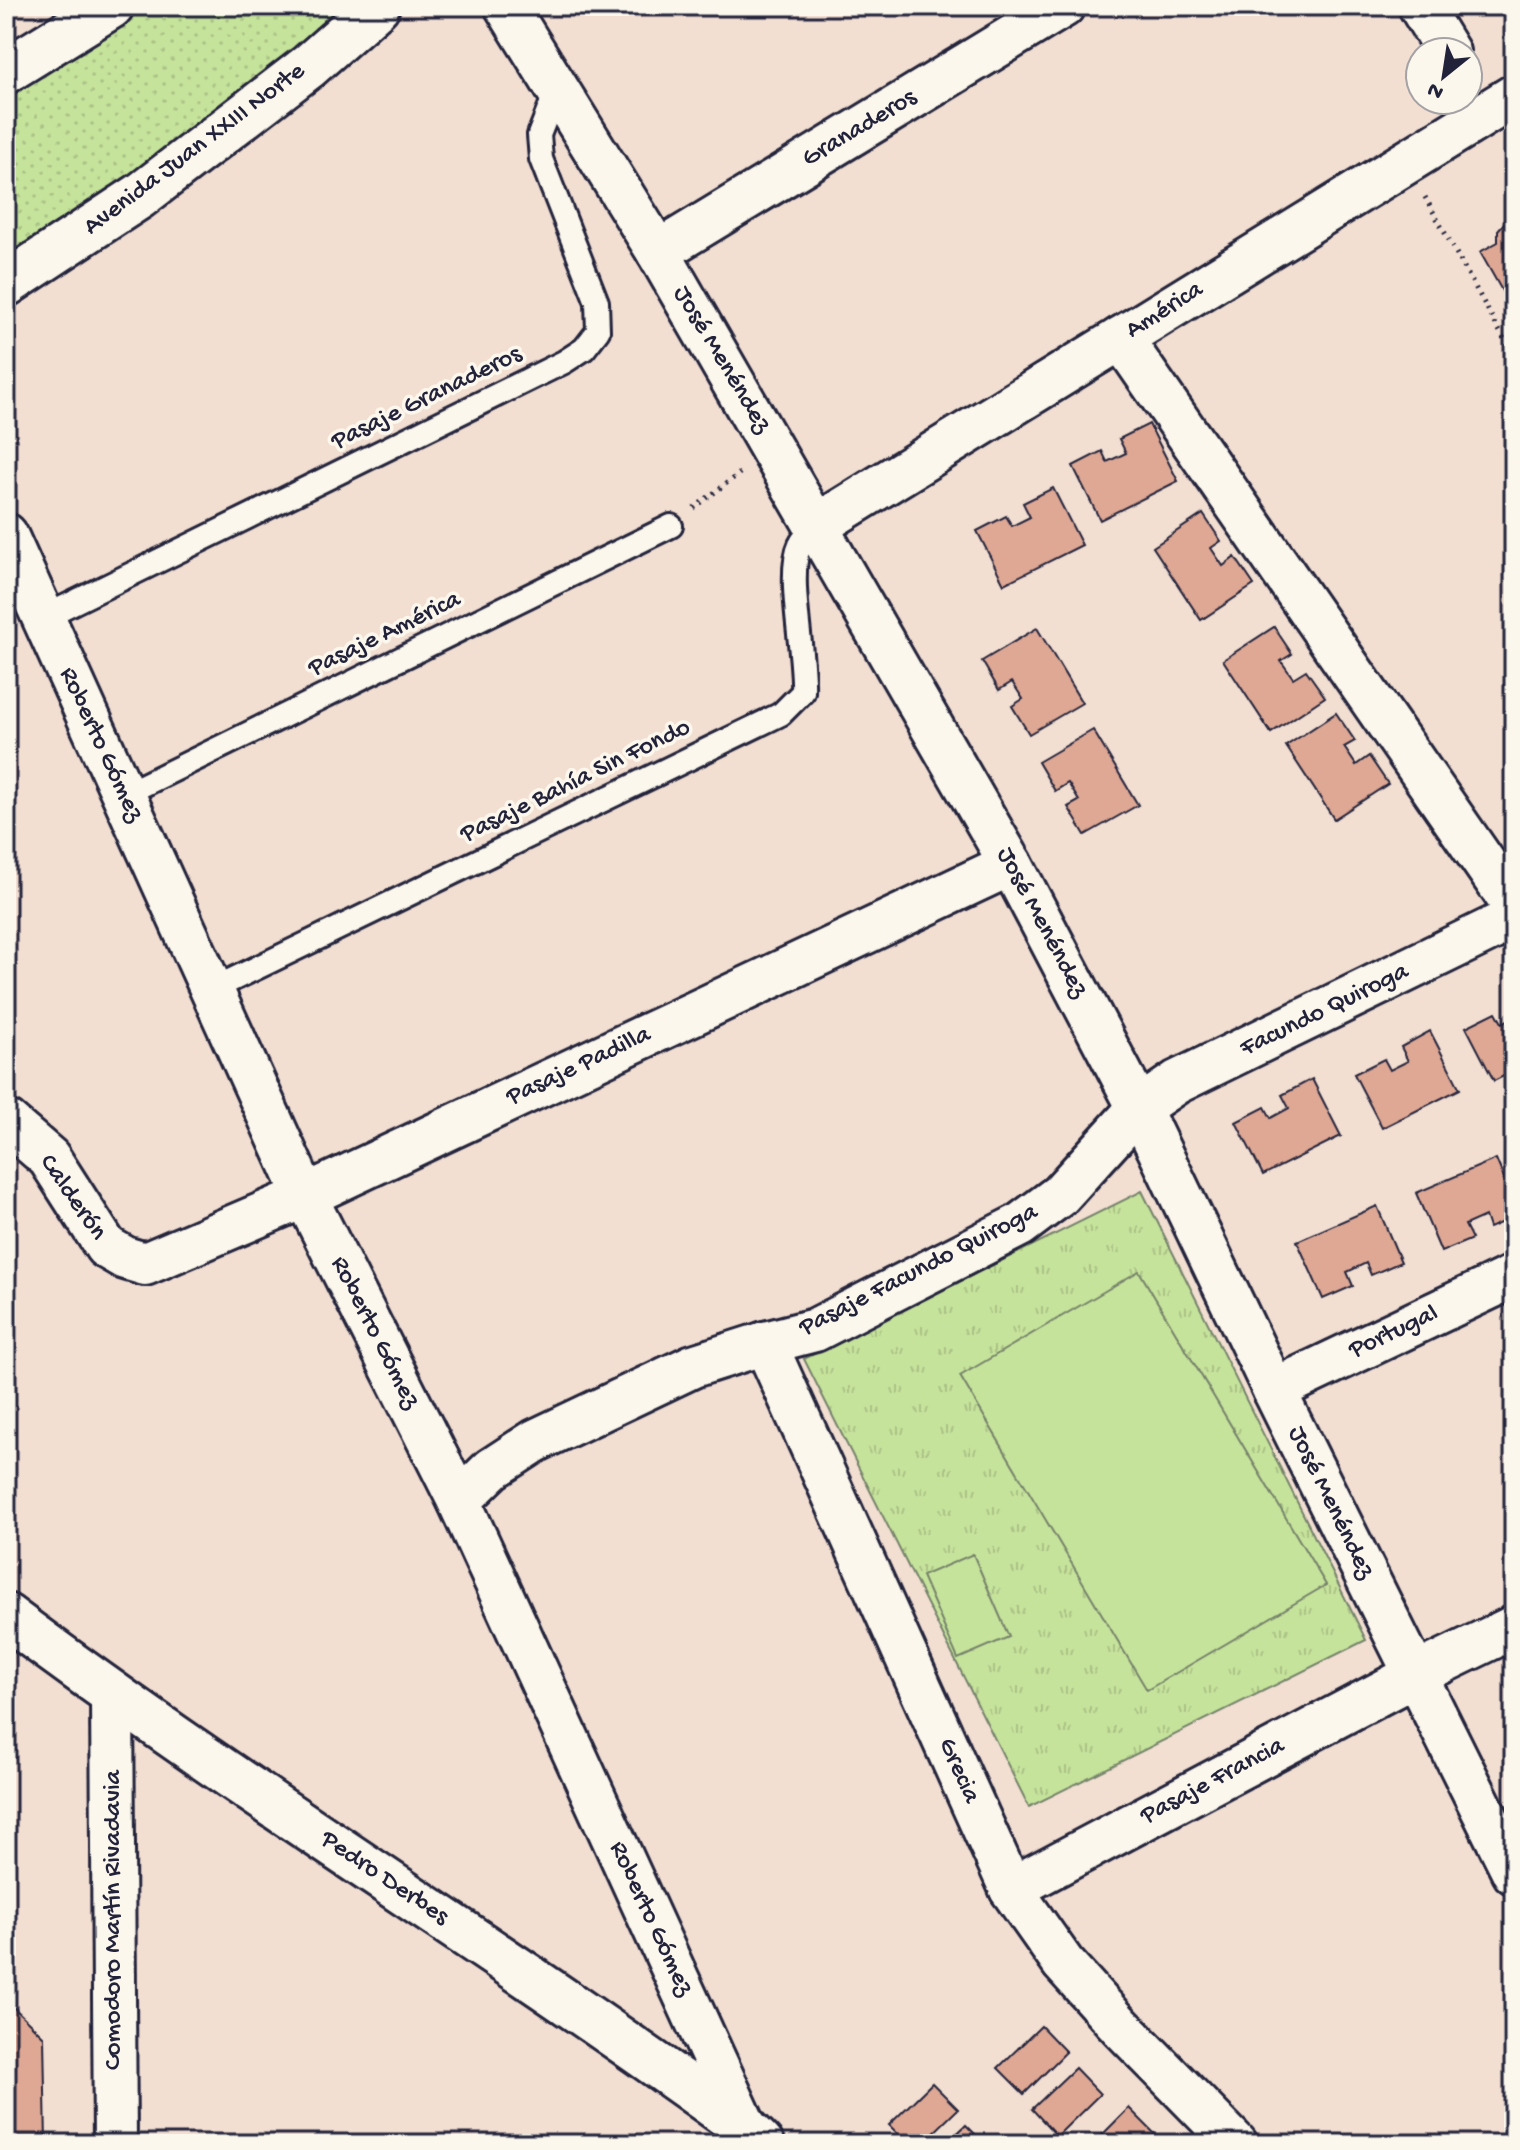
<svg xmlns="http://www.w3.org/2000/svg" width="1520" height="2150" font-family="'Gochi Hand',sans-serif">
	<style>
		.grass { fill: url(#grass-dots); stroke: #74826b; stroke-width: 2 }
		.park { fill: url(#park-tufts); stroke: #74826b; stroke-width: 2 }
		.pitch { fill: #c6e39b; stroke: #74826b; stroke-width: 2 }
		.building { fill: #dea894; stroke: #22223b; stroke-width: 2 }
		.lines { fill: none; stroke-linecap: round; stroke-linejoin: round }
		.service-casing { stroke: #22223b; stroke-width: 28 }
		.minor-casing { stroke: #22223b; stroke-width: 48 }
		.tertiary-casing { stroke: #22223b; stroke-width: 50 }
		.secondary-casing { stroke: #22223b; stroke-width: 50 }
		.path { stroke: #22223b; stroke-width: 5; stroke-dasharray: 2 6; stroke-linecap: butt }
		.service { stroke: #fbf7ec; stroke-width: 22 }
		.minor { stroke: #fbf7ec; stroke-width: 42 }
		.tertiary { stroke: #fbf7ec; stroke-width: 44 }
		.secondary { stroke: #fbf7ec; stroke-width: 44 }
		.labels { text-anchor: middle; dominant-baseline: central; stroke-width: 7; stroke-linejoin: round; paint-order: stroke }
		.street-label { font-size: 26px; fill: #22223b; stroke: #fbf7ec }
	</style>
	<defs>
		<pattern id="grass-dots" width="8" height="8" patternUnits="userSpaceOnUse" patternTransform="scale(2)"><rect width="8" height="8" fill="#c6e39b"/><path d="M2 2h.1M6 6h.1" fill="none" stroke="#aac286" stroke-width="1.8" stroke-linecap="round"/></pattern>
		<pattern id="park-tufts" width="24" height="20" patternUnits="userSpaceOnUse" patternTransform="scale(2)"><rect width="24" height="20" fill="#c6e39b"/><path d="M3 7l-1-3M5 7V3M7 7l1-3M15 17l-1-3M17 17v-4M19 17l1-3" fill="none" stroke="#aac286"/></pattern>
	</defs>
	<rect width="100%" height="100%" fill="#f2dfd2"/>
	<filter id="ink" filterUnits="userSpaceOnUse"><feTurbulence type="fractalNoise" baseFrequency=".0125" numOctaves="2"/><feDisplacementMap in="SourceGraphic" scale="16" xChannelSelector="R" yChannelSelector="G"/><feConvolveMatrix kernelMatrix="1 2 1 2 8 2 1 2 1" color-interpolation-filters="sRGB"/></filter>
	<g filter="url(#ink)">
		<!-- grass -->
		<polygon class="grass" points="136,6 353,6 223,113 6,256 6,89"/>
		<!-- park -->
		<polygon class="park" points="1142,1191 1366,1640 1029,1807 804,1359"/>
		<!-- pitch -->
		<g class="pitch">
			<polygon points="1139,1271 1326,1585 1147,1690 960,1376"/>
			<polygon points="973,1554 1009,1637 958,1659 922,1576"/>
		</g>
		<!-- building -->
		<g class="building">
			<polygon points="1514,218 1514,312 1480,252 1498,242 1498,230 1507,220"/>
			<polygon points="1149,424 1178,481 1100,520 1073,466 1102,451 1107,462 1126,453 1119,439"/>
			<polygon points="1053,488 1082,545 1004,584 977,531 1006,516 1012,526 1030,517 1023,503"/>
			<polygon points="1203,514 1221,541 1211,548 1223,566 1235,557 1254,585 1201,620 1153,547"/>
			<polygon points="1274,627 1292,654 1281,661 1293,678 1306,670 1325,697 1271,733 1223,660"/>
			<polygon points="1037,628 1082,703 1029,734 1012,706 1023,699 1012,682 999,690 982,661"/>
			<polygon points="1336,713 1355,741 1344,747 1356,765 1369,756 1388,784 1334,819 1286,746"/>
			<polygon points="1093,730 1138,805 1085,835 1068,807 1079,801 1068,783 1055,791 1038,762"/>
			<polygon points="1496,1012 1502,1023 1514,1017 1514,1071 1494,1081 1466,1027"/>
			<polygon points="1430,1031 1460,1089 1382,1128 1354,1074 1384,1059 1390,1070 1408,1061 1401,1047"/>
			<polygon points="1312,1079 1341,1136 1263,1175 1236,1122 1265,1107 1271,1118 1289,1108 1282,1095"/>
			<polygon points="1496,1159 1514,1202 1514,1217 1489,1228 1485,1216 1465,1225 1472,1239 1441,1252 1416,1193"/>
			<polygon points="1377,1206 1401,1262 1371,1275 1366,1263 1347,1272 1353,1286 1323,1299 1297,1241"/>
			<polygon points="6,2000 44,2037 46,2144 6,2144"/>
			<polygon points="1041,2026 1066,2052 1024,2094 998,2068"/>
			<polygon points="1075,2068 1100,2094 1057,2136 1032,2109"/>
			<polygon points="932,2083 958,2109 922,2144 908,2144 889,2125"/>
			<polygon points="1129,2108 1155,2134 1145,2144 1093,2144"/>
			<polygon points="966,2125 985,2144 946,2144"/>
		</g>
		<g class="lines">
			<defs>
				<g id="service">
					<polyline points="42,618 564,362 584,349 598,331 597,302 541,159 539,135 557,89"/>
					<polyline points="123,795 671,526"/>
					<path d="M211,990L781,714L803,692C805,653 786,575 800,545C803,538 810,532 816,526"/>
				</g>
				<g id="minor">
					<polyline points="506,6 658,252 1011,864 1139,1108 1274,1390 1514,1873"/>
					<polyline points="1420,6 1448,52"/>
					<polyline points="658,252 1063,6"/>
					<polyline points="1121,338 1514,906"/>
					<polyline points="816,526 1514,96"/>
					<polyline points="6,535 305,1196 459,1501 746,2129"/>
					<polyline points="6,1121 49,1158 106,1247 125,1258 145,1264 305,1196 1011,864"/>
					<polyline points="765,1343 1011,1889 1063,1963 1121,2027 1236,2144"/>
					<polyline points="1274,1390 1514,1276"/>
					<polyline points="459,1501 492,1469 535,1441 693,1366 765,1343 815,1330 1020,1225 1060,1195 1139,1108 1177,1082 1514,918"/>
					<polyline points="112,1696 115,2144"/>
					<polyline points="1011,1889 1415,1675 1514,1627"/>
				</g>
				<g id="tertiary">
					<polyline points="6,71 111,6"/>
					<polyline points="6,284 140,196 309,66 377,6"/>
				</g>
				<path id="secondary" d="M6,1616C246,1796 504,1952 746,2129L761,2144"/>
			</defs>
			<!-- service casing -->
			<use href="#service" class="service-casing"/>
			<!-- minor casing -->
			<use href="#minor" class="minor-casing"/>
			<!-- tertiary casing -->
			<use href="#tertiary" class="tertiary-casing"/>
			<!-- secondary casing -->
			<use href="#secondary" class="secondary-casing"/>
			<!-- path -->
			<g class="path">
				<polyline points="1425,197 1514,357"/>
				<polyline points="694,508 740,473"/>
			</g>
			<!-- service -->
			<use href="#service" class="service"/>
			<!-- minor -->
			<use href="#minor" class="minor"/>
			<!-- tertiary -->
			<use href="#tertiary" class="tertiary"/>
			<!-- secondary -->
			<use href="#secondary" class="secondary"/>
		</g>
	</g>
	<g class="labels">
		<!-- street labels -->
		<g class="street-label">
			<text transform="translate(860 129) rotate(-31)">Granaderos</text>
			<text transform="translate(195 150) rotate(-37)">Avenida Juan XXIII Norte</text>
			<text transform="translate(1165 311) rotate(-32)">América</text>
			<text transform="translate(721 360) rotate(59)">José Menéndez</text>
			<text transform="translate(427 399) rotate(-26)">Pasaje Granaderos</text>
			<text transform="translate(385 635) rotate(-26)">Pasaje América</text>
			<text transform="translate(100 745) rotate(65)">Roberto Gómez</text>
			<text transform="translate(576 782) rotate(-26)">Pasaje Bahía Sin Fondo</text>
			<text transform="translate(1041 923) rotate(62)">José Menéndez</text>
			<text transform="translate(1325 1011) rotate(-26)">Facundo Quiroga</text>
			<text transform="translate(579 1067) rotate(-25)">Pasaje Padilla</text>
			<text transform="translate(72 1198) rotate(55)">Calderón</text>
			<text transform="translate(919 1271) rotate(-27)">Pasaje Facundo Quiroga</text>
			<text transform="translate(374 1333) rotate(63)">Roberto Gómez</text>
			<text transform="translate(1394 1333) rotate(-25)">Portugal</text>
			<text transform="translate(1330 1503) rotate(64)">José Menéndez</text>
			<text transform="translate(958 1771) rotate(66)">Grecia</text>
			<text transform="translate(1213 1782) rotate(-28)">Pasaje Francia</text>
			<text transform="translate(384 1879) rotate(34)">Pedro Derbes</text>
			<text transform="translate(650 1919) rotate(65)">Roberto Gómez</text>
			<text transform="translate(114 1920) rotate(-90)">Comodoro Martín Rivadavia</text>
		</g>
	</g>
	<!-- margin -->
	<rect width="1520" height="2150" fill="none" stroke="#fbf7ec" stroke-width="32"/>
	<rect x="16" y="16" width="1488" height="2118" fill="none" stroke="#22223b" stroke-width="3" filter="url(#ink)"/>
	<!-- north arrow -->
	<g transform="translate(1444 76) rotate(210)"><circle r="38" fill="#fbf7ec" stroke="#a4a2a5" stroke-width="2"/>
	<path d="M0-6L14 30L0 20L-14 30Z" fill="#22223b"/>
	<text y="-12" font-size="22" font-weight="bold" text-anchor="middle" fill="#22223b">N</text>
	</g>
</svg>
